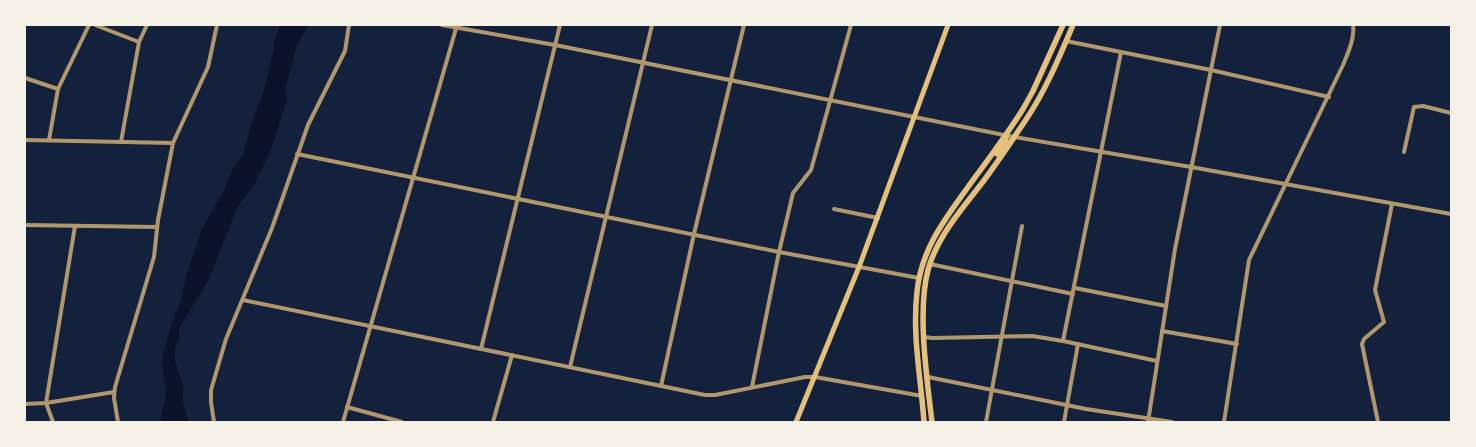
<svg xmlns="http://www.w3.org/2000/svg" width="1476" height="447" font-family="Manrope,sans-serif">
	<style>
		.water { fill: #0b132b }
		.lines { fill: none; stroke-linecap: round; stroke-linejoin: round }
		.minor { stroke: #b1986c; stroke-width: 4 }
		.secondary { stroke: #e5c07b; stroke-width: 5 }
		.primary { stroke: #e5c07b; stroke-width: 5.5 }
	</style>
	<rect width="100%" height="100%" fill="#14213d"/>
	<!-- water -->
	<polygon class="water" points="280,25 309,25 297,45 285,90 287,100 271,150 255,183 237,208 208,281 179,328 179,340 175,348 175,361 183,387 183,402 189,422 160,422 166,394 162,361 170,328 181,300 186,276 202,229 224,190 234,166 243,154 253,118 263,94 274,48 273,45"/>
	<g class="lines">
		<!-- minor -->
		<g class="minor">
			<polyline points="95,25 139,42"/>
			<polyline points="442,25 555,45 1014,137 1191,167 1451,214"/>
			<polyline points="1066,41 1211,70 1329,97"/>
			<polyline points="25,78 58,89"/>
			<polyline points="25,140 173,143"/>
			<polyline points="49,140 58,89 89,25"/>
			<polyline points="121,142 139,42 147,25"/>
			<polyline points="1404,152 1414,107 1423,106 1451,113"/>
			<polyline points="297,154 779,252 919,278"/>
			<polyline points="834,209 878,218"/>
			<polyline points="25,225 157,227"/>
			<polyline points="930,264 1073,294"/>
			<polyline points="1075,288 1166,306"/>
			<polyline points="243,300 705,395 715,395 805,377 815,377 922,396"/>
			<polyline points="1162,331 1237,344"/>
			<polyline points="924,337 933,338 1032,336 1063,341 1157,361"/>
			<polyline points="1063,341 1121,52"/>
			<polyline points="481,349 560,25"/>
			<polyline points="570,367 652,25"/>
			<polyline points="928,377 1086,409 1172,422"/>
			<polyline points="661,386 694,234 744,25"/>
			<polyline points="752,387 779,252 793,193 811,170 851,25"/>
			<polyline points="25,404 46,403 114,392"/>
			<polyline points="347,407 402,422"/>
			<polyline points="53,422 46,403 75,226"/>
			<polyline points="118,422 114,398 115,387 154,257 158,220 173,143 208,67 217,25"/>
			<polyline points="214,422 211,402 211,390 226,339 272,228 308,125 345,51 349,25"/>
			<polyline points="343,422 457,25"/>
			<polyline points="493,422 512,355"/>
			<polyline points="986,422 1022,226"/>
			<polyline points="1064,422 1078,344"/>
			<polyline points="1148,422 1175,249 1220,25"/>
			<path d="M1224,422L1249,260L1343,65C1348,53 1355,38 1353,25"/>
			<polyline points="1378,422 1362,344 1364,339 1384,322 1375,290 1392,204"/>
		</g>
		<!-- secondary -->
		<polyline class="secondary" points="796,422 859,267 948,25"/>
		<!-- primary -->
		<g class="primary">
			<polyline points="997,154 1006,140 1006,136"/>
			<path d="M924,422C921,379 912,335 917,292C921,250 944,220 968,187C987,161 1006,136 1023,109L1033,91L1063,25"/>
			<path d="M932,422C927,379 917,312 928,270C937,237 961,210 982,183C997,163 1011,142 1025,121C1045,92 1059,58 1073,25"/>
		</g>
	</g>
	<!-- border -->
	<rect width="1476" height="447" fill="none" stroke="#f6f1e7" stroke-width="52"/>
</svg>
